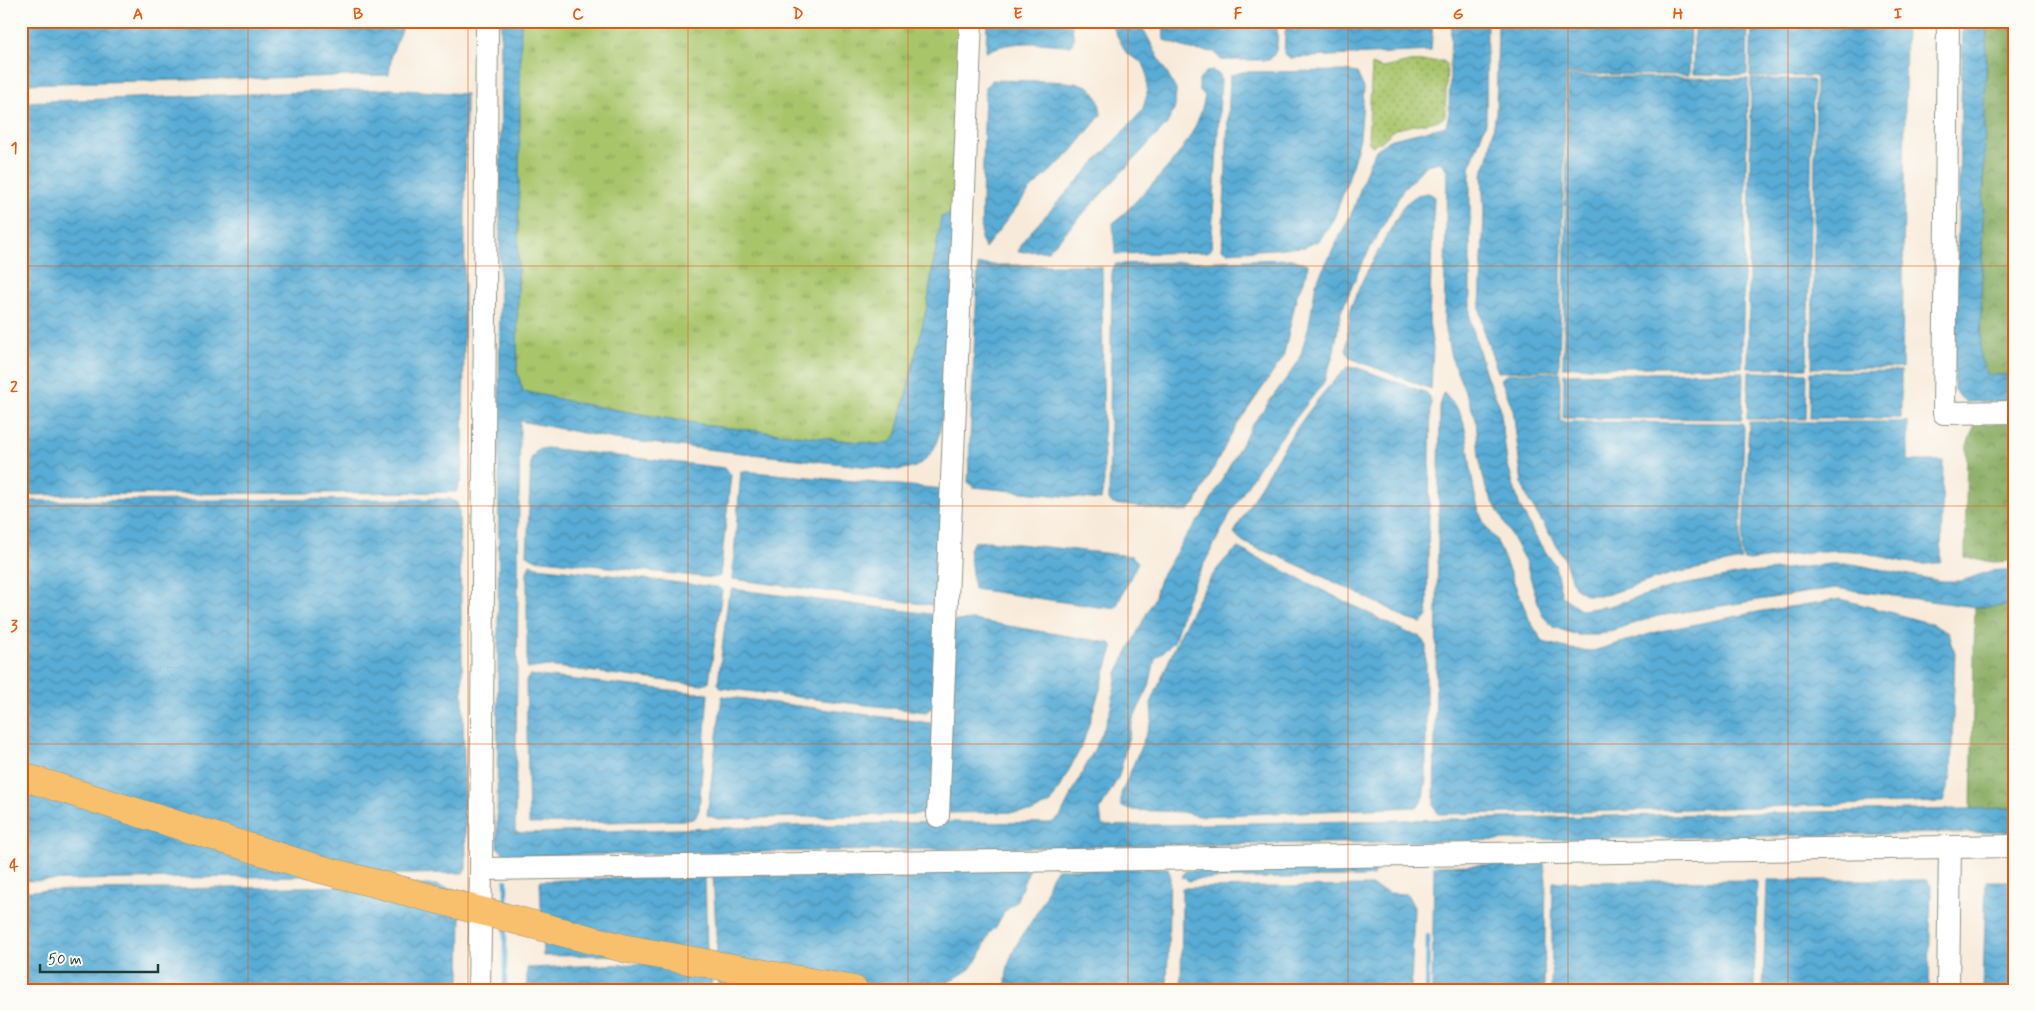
<svg xmlns="http://www.w3.org/2000/svg" width="2035" height="1011" font-family="Mynerve,sans-serif">
	<style>
		.grass { fill: url(#grass-tufts); stroke: #648150 }
		.forest { fill: url(#forest-crowns); stroke: #52744a }
		.garden { fill: url(#garden-dots); stroke: #648150 }
		.water { fill: url(#water-waves); stroke: #3c7484 }
		.lines { fill: none; stroke-linecap: round; stroke-linejoin: round }
		.stream { stroke: #59acd5; stroke-width: 4.5 }
		.minor-casing { stroke: #8c9486; stroke-width: 24 }
		.major-casing { stroke: #8c9486; stroke-width: 29 }
		.minor { stroke: #fff; stroke-width: 22 }
		.major { stroke: #f8bf6c; stroke-width: 28 }
		.grid { fill: none; stroke: #e8590c; stroke-width: 1; stroke-opacity: 0.55 }
		.neatline { fill: none; stroke: #e8590c; stroke-width: 2 }
		.grid-label { font-size: 16px; text-anchor: middle; font-weight: bold; fill: #e8590c }
	</style>
	<defs>
		<pattern id="grass-tufts" width="24" height="20" patternUnits="userSpaceOnUse" patternTransform="scale(1.25)"><rect width="24" height="20" fill="#a8c56b"/><path d="M3 7l-1-3M5 7V3M7 7l1-3M15 17l-1-3M17 17v-4M19 17l1-3" fill="none" stroke="#88a159"/></pattern>
		<pattern id="forest-crowns" width="20" height="18" patternUnits="userSpaceOnUse" patternTransform="scale(1.25)"><rect width="20" height="18" fill="#86aa5f"/><path d="M2 6a3 3 0 1 1 6 0M12 15a3 3 0 1 1 6 0" fill="none" stroke="#6d8c4f"/></pattern>
		<pattern id="garden-dots" width="8" height="8" patternUnits="userSpaceOnUse" patternTransform="scale(1.25)"><rect width="8" height="8" fill="#a8c56b"/><path d="M2 2h.1M6 6h.1" fill="none" stroke="#88a159" stroke-width="1.8" stroke-linecap="round"/></pattern>
		<pattern id="water-waves" width="16" height="10" patternUnits="userSpaceOnUse" patternTransform="scale(1.25)"><rect width="16" height="10" fill="#59acd5"/><path d="M0 5q4-4 8 0t8 0" fill="none" stroke="#498dae"/></pattern>
	</defs>
	<rect width="100%" height="100%" fill="#fdfcf7"/>
	<filter id="ink" filterUnits="userSpaceOnUse"><feTurbulence type="fractalNoise" baseFrequency=".02" numOctaves="2"/><feDisplacementMap in="SourceGraphic" scale="10" xChannelSelector="R" yChannelSelector="G"/><feConvolveMatrix kernelMatrix="1 2 1 2 8 2 1 2 1" color-interpolation-filters="sRGB"/></filter>
	<filter id="wash" filterUnits="userSpaceOnUse"><feTurbulence type="fractalNoise" baseFrequency=".0096" numOctaves="4" result="noise"/><feDisplacementMap in="SourceGraphic" scale="20" xChannelSelector="R" yChannelSelector="G"/><feGaussianBlur stdDeviation="1.12" result="paint"/><feColorMatrix in="noise" values="0 0 0 0 0 0 0 0 0 0 0 0 0 0 0 0 0 1.4 0 .05"/><feComposite in="paint" operator="in"/></filter>
	<g filter="url(#wash)">
		<rect width="100%" height="100%" fill="#f8ead9"/>
		<!-- grass -->
		<polygon class="grass" points="520,21 962,21 956,217 933,264 927,306 897,433 891,442 879,444 712,426 582,404 523,391 517,371"/>
		<!-- forest -->
		<g class="forest">
			<polygon points="1987,21 2014,21 2014,375 1987,375 1980,357"/>
			<polygon points="2014,423 2014,561 1993,562 1965,558 1967,445 1975,424"/>
			<polygon points="2014,606 2014,808 1971,809 1975,607"/>
		</g>
		<!-- garden -->
		<polygon class="garden" points="1443,61 1447,64 1445,116 1440,120 1395,129 1381,142 1372,146 1368,141 1372,65 1383,68 1410,62"/>
		<!-- water -->
		<g class="water">
			<polygon points="21,21 406,21 392,53 389,75 21,84"/>
			<polygon points="501,21 521,21 517,371 523,391 582,404 712,426 879,444 891,442 897,433 927,306 941,217 950,214 956,217 946,394 939,435 933,451 924,461 915,467 898,470 614,439 520,421 515,832 525,833 944,822 1051,823 1060,817 1101,736 1111,708 1117,673 1154,599 1160,579 1186,536 1202,516 1252,425 1299,361 1309,325 1316,283 1354,208 1369,163 1376,150 1389,140 1446,126 1449,113 1451,21 1487,21 1486,123 1470,166 1470,320 1487,378 1500,406 1507,462 1520,507 1538,541 1555,565 1562,596 1582,610 1609,606 1672,587 1741,574 1830,564 1853,564 1941,581 1962,581 1990,571 2014,569 2014,606 1975,607 1835,588 1658,616 1597,635 1577,635 1553,627 1542,615 1525,561 1486,489 1479,457 1476,419 1451,357 1444,324 1447,170 1440,162 1426,165 1403,190 1362,263 1341,312 1333,356 1324,382 1261,463 1231,512 1196,579 1186,601 1174,642 1155,659 1149,687 1133,719 1119,776 1100,810 1102,826 2014,808 2014,832 506,856 497,847"/>
			<path d="M987,21H1071L1074,39L1071,46C1043,43 1012,39 986,52Z"/>
			<polygon points="1109,21 1139,21 1176,90 1175,107 1167,124 1048,251 1018,252 1025,238 1142,111 1147,95 1147,73 1143,63 1127,54"/>
			<path d="M1163,21H1277C1277,34 1280,53 1269,60H1221L1215,52L1191,50L1164,40Z"/>
			<polygon points="1286,21 1433,21 1431,51 1290,58 1284,53"/>
			<polygon points="1498,21 1690,21 1689,75 1566,74 1559,370 1498,372 1484,333 1480,308 1484,213 1482,174 1488,159 1496,113"/>
			<polygon points="1694,21 1748,21 1747,75 1693,74"/>
			<polygon points="1752,21 1906,21 1902,368 1812,368 1816,76 1750,77"/>
			<polygon points="1963,21 1987,21 1980,357 1987,375 2014,375 2014,401 1967,402 1961,398 1954,389"/>
			<path d="M1213,71L1220,75L1221,81L1211,250L1207,252L1115,254L1113,223L1121,217C1155,179 1195,149 1205,96L1199,89V80L1206,72Z"/>
			<polygon points="1346,71 1357,73 1364,88 1360,138 1348,180 1334,218 1320,240 1305,247 1227,252 1222,249 1230,76 1242,72"/>
			<polygon points="1568,76 1748,79 1742,367 1563,367"/>
			<polygon points="1751,79 1813,80 1807,368 1748,368"/>
			<path d="M992,80C1010,81 1078,79 1089,87C1098,94 1100,105 1101,115L1071,152L1030,190L985,248L981,239L985,87Z"/>
			<polygon points="391,89 466,94 463,464 461,481 456,492 21,495 21,102"/>
			<polygon points="1428,193 1434,196 1429,322 1433,348 1431,389 1350,358 1346,350 1351,306 1365,275 1404,205 1417,195"/>
			<polygon points="1291,259 1308,264 1307,273 1297,295 1283,358 1234,429 1195,504 1187,511 1181,512 1113,504 1109,500 1112,269 1116,264"/>
			<polygon points="978,265 1086,265 1102,267 1104,482 1101,500 974,487 968,483"/>
			<path d="M1347,367L1358,368L1427,393L1431,401L1427,618L1421,623L1406,619L1390,609C1355,592 1320,575 1285,559C1269,551 1245,548 1234,533C1266,475 1300,414 1347,367Z"/>
			<polygon points="1901,371 1901,418 1810,418 1811,372"/>
			<polygon points="1560,372 1560,420 1562,422 1742,423 1744,427 1740,553 1742,560 1671,574 1606,595 1587,595 1574,587 1563,556 1529,501 1522,484 1513,410 1501,379 1507,374"/>
			<polygon points="1743,372 1742,419 1563,418 1564,374"/>
			<polygon points="1749,372 1807,373 1806,419 1747,419"/>
			<path d="M1444,393C1449,400 1458,407 1461,415C1475,452 1466,511 1496,539L1530,621L1543,642L1570,649L1593,651L1660,631L1763,611L1841,599L1929,623L1949,633L1955,653L1951,775L1943,802L1579,812L1438,814L1434,806L1440,406Z"/>
			<path d="M1749,422H1908V461H1943L1941,561C1920,571 1876,553 1853,551C1819,548 1784,557 1750,561L1744,560L1742,553Z"/>
			<polygon points="546,448 726,468 731,475 720,576 713,578 534,559 527,555 531,459 537,450"/>
			<polygon points="741,471 944,489 939,606 732,579"/>
			<polygon points="450,499 457,503 459,509 466,856 466,869 463,873 21,881 21,501"/>
			<polygon points="990,541 1132,556 1138,562 1116,607 1105,608 974,589 969,549 974,542"/>
			<path d="M1238,548L1408,633L1420,636L1426,646V779L1423,798L1418,807L1199,816L1182,812L1129,810L1121,806V794L1152,720L1151,703C1171,658 1200,575 1238,548Z"/>
			<polygon points="530,564 537,567 717,587 722,590 709,682 699,685 547,666 527,669 527,572"/>
			<polygon points="732,589 939,615 934,706 926,712 721,688 718,683 728,599"/>
			<polygon points="973,620 1110,643 1113,648 1082,746 1051,803 1032,812 946,813 954,621"/>
			<polygon points="530,675 708,694 699,810 695,818 689,820 529,824 526,681"/>
			<polygon points="722,696 930,723 936,725 931,811 924,814 718,819 707,815"/>
			<polygon points="1544,863 1546,880 1544,990 1432,990 1434,866"/>
			<polygon points="1372,867 1375,871 1373,876 1364,877 1197,879 1189,881 1182,877 1185,871"/>
			<path d="M1168,868L1170,874L1167,990H1006C1004,950 1027,934 1043,901C1048,891 1048,876 1057,869Z"/>
			<polygon points="1029,870 1016,902 1004,912 996,927 989,934 979,958 970,969 936,990 719,990 713,875"/>
			<polygon points="705,874 707,954 543,956 540,881"/>
			<polygon points="1753,880 1757,882 1754,990 1551,990 1553,882"/>
			<polygon points="1767,880 1927,880 1931,886 1929,990 1763,990"/>
			<polygon points="1986,881 2014,881 2014,990 1983,990"/>
			<polygon points="436,885 450,889 461,910 460,990 21,990 21,891"/>
			<polygon points="1371,886 1390,893 1407,894 1414,907 1411,990 1181,990 1182,888"/>
			<polygon points="711,961 712,990 527,990 527,968"/>
		</g>
		<g class="lines">
			<!-- stream -->
			<g class="stream">
				<polyline points="506,908 506,881"/>
				<polyline points="505,990 505,928"/>
				<polyline points="1427,990 1428,936"/>
			</g>
		</g>
	</g>
	<g filter="url(#ink)">
		<g class="lines">
			<defs>
				<g id="minor">
					<polyline points="487,21 481,869 2014,846"/>
					<polyline points="1948,21 1944,413 2014,412"/>
					<polyline points="938,816 971,21"/>
					<polyline points="479,990 481,869"/>
					<polyline points="1948,990 1950,847"/>
				</g>
				<polyline id="major" points="21,776 312,867 627,949 854,990"/>
			</defs>
			<!-- minor casing -->
			<use href="#minor" class="minor-casing"/>
			<!-- major casing -->
			<use href="#major" class="major-casing"/>
			<!-- minor -->
			<use href="#minor" class="minor"/>
			<!-- major -->
			<use href="#major" class="major"/>
		</g>
	</g>
	<!-- grid -->
	<path class="grid" d="M248,21V990M468,21V990M688,21V990M908,21V990M1128,21V990M1348,21V990M1568,21V990M1788,21V990M21,266H2014M21,506H2014M21,744H2014"/>
	<!-- margin -->
	<rect width="2035" height="1011" fill="none" stroke="#fdfcf7" stroke-width="55"/>
	<!-- scale -->
	<path d="M40 964v8h118v-8" fill="none" stroke="#1f3d34" stroke-width="2.5"/>
	<text x="48" y="964" font-size="15" fill="#1f3d34" stroke="#fdfcf7" stroke-width="4" paint-order="stroke">50 m</text>
	<rect x="28" y="28" width="1980" height="956" class="neatline"/>
	<g class="grid-label">
		<text x="138" y="19">A</text>
		<text x="358" y="19">B</text>
		<text x="578" y="19">C</text>
		<text x="798" y="19">D</text>
		<text x="1018" y="19">E</text>
		<text x="1238" y="19">F</text>
		<text x="1458" y="19">G</text>
		<text x="1678" y="19">H</text>
		<text x="1898" y="19">I</text>
		<text x="14" y="153">1</text>
		<text x="14" y="392">2</text>
		<text x="14" y="631">3</text>
		<text x="14" y="870">4</text>
	</g>
</svg>
